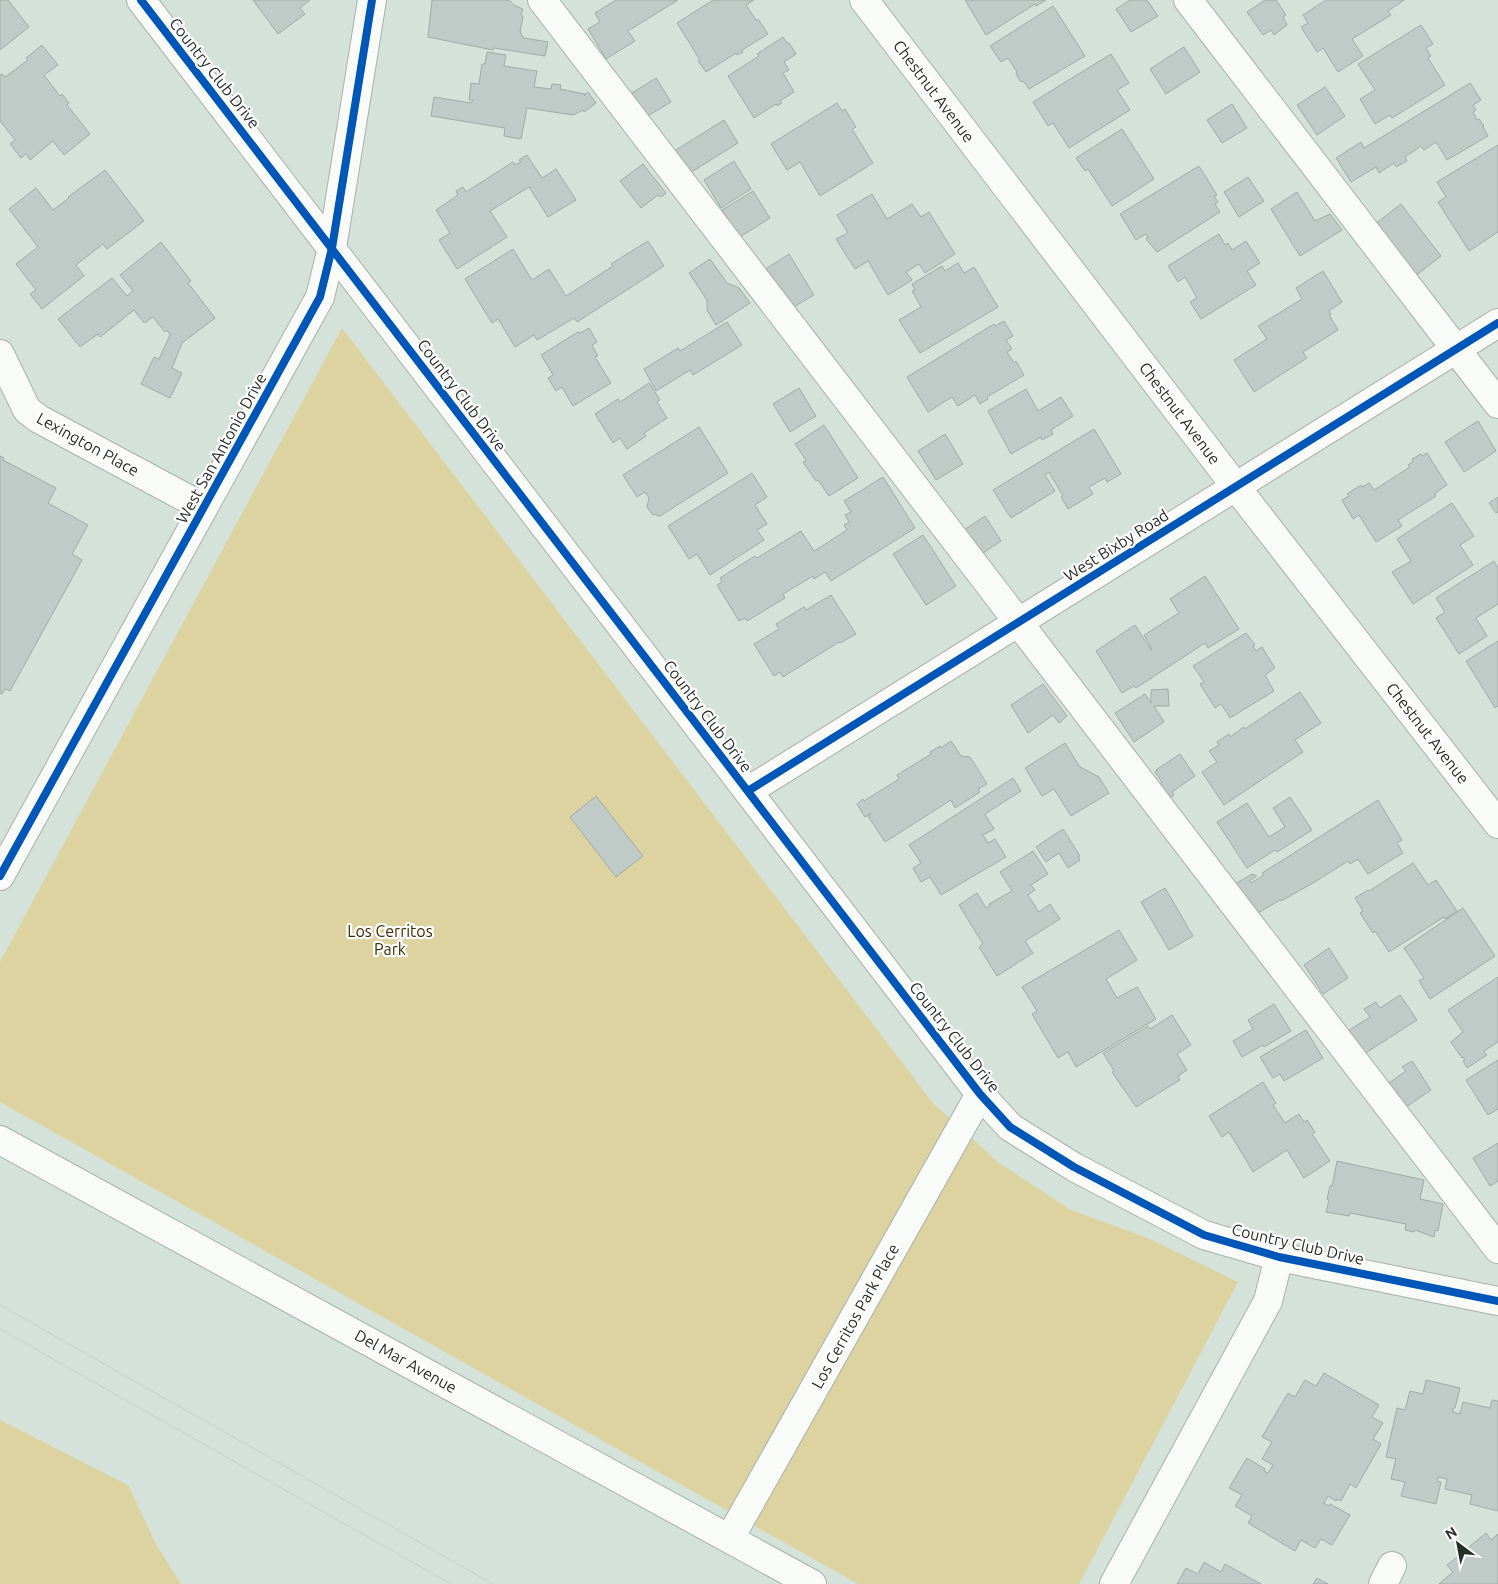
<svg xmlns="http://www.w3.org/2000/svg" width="1498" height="1584" font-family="Ubuntu,sans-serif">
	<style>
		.green { fill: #ddd3a0 }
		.building { fill: #c0cbc7; stroke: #9faba6 }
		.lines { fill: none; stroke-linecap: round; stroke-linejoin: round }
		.minor-casing { stroke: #a7b1aa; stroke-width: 30 }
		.minor { stroke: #f9fbf9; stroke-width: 28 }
		.tram { stroke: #cacecb; stroke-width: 1 }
		.cycleway-casing { stroke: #fff; stroke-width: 11 }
		.cycleway { stroke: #0057b8; stroke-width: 8 }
		.labels { text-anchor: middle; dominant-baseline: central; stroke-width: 4.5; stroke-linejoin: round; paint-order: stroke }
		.street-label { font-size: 16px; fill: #252e27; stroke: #fff }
		.park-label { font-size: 16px; fill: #3a2d05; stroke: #fff }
	</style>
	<rect width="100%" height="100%" fill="#d5e2d9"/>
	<!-- green -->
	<g class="green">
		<polygon points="342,328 933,1103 999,1163 1071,1210 1148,1238 1238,1282 1079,1584 858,1584 0,1102 0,962"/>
		<polygon points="0,1420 128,1485 157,1546 181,1584 0,1584"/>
	</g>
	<!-- building -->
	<g class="building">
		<polygon points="0,0 8,0 29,27 0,50"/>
		<polygon points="253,0 310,0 300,8 305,14 278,34"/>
		<polygon points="432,0 509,0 514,5 523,9 521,14 523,17 520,32 524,38 548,42 545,56 494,48 493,50 428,37"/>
		<polygon points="616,0 678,0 628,31 635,41 606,59 588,29 600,22 595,13"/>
		<polygon points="713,0 754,0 746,5 756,20 758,19 768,34 742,50 743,52 737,55 736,53 706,72 698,61 700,60 677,23"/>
		<polygon points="965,0 1046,0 1036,6 1035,4 986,35"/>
		<polygon points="1130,0 1147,0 1158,16 1131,32 1116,9"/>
		<polygon points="1265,0 1276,0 1286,15 1283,17 1287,25 1274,35 1271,30 1263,35 1247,12"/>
		<polygon points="1326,0 1404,0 1388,11 1391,15 1352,39 1363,56 1338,72 1323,48 1317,52 1301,27 1308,23 1303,15"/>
		<polygon points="1053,6 1085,56 1029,89 1024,82 1020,81 1016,74 1017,72 1008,58 1001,62 990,46"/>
		<polygon points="1421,25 1433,44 1426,48 1431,56 1428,58 1445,85 1392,118 1390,115 1375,124 1360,99 1375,90 1358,64"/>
		<polygon points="783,37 787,43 789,43 796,54 784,62 789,70 783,73 794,92 780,101 782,103 777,106 776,104 754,118 728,76 759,56 757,54"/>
		<polygon points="42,45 58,65 44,75 60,96 62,94 69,103 67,105 90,134 64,155 53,141 30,160 26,154 21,158 10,144 15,140 0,121 0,75 2,74 5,77 28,60 26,58"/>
		<polygon points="1184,47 1200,72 1166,94 1150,69"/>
		<polygon points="487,52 506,55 504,66 537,71 534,87 551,89 552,84 561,85 560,89 585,94 584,96 588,92 596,103 584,112 583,110 573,115 527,108 521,139 504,136 505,128 431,116 434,97 471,103 473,100 469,100 471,83 479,84 482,64 485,64"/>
		<polygon points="1111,54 1129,83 1117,90 1130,110 1069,148 1053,123 1048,126 1033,102"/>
		<polygon points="656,78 671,102 646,117 632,93"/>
		<polygon points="1470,83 1481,100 1473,105 1476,110 1473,112 1477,120 1479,119 1484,126 1483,127 1488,136 1447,160 1436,142 1424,150 1421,146 1405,157 1407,161 1396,167 1394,163 1379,173 1376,167 1351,182 1336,158 1361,142 1364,148"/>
		<polygon points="1325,87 1345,116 1317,135 1297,105"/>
		<polygon points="837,103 842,111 845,109 856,127 852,129 873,163 820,196 800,162 787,170 771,144"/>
		<polygon points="1232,104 1247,128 1222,143 1207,120"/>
		<polygon points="724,120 738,143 685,176 671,153"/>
		<polygon points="1122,129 1154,179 1112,206 1088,169 1085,171 1076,158"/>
		<polygon points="1498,145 1498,232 1469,251 1438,202 1446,197 1437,182"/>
		<polygon points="527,155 542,178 556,169 576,200 548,217 529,187 490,211 507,237 457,269 439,240 450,233 436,210 458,195 456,191 463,187 466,192 513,162 515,165 521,162 519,160"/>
		<polygon points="734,161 751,189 721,208 704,180"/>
		<polygon points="643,164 666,193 661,197 658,195 641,208 620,181"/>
		<polygon points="1199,166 1217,195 1214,196 1218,202 1215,204 1220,212 1157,252 1146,239 1148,237 1146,234 1136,240 1120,214"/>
		<polygon points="105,170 144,221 107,249 103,244 76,265 84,276 42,309 30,294 36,290 16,264 38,247 9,209 36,188 53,210 69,198 68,197"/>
		<polygon points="1248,177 1264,201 1239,217 1224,192"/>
		<polygon points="753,191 770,218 740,237 722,210"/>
		<polygon points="1297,192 1315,221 1330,214 1342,230 1300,256 1271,209"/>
		<polygon points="872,194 887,219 912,204 921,217 929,212 955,254 925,273 919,264 906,272 912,280 888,295 868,261 855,269 836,239 848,233 837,215"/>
		<polygon points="1401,204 1441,256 1410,280 1370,228"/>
		<polygon points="1219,234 1225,245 1228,243 1232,250 1246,241 1260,263 1247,271 1256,285 1201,319 1190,302 1197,298 1185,277 1178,282 1168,266"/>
		<polygon points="648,241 664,266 577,322 574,318 537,340 534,335 515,347 498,319 492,323 465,279 513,249 532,280 549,269 566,296 613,266 611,264"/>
		<polygon points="161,242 191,281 188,283 215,318 182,343 172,368 182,373 170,398 141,384 154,357 159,359 170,335 167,330 165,332 153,317 144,323 134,310 100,337 98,334 80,347 58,319 112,278 127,296 133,291 120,275"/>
		<polygon points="789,254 814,295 785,312 761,272"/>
		<polygon points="710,259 727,283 739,288 750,303 716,325 707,310 707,300 689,273"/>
		<polygon points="958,263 964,273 974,267 998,307 920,353 899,320 921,307 912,291 915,290 912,284 942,266 945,271"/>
		<polygon points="1323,271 1342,302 1329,311 1331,314 1329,315 1338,330 1303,352 1307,358 1254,392 1234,360 1267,339 1258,326 1302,299 1296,288"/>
		<polygon points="1004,321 1013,336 1006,340 1012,349 1007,352 1014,363 1016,361 1024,375 987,397 988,399 980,404 975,395 958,406 952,397 928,412 907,377 994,324 995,326"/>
		<polygon points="727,322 742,345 693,375 690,370 656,391 644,369 678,348 680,351"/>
		<polygon points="589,328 597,342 592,345 598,356 595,357 611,383 573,406 562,387 556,391 548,378 553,375 541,355 578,332 580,333"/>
		<polygon points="649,383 660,400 657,402 667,418 644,433 646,436 627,449 620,438 613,443 595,414 618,399 620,402"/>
		<polygon points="799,388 816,416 790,432 773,404"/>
		<polygon points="1026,389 1038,411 1061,397 1073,416 1051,430 1053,434 1042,440 1041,437 1011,454 988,411"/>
		<polygon points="1478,421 1496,451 1464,472 1445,442"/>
		<polygon points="824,425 858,478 829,496 818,480 816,481 803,462 806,460 795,444"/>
		<polygon points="699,427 728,473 660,516 652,514 647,507 649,498 645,492 637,497 623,475"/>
		<polygon points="1094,429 1121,474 1107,482 1105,478 1089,487 1093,494 1068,509 1061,497 1063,496 1049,472 1045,475 1055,491 1011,518 993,490"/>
		<polygon points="945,434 963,464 936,480 918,451"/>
		<polygon points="1427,453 1447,485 1435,493 1436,496 1398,520 1402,526 1376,542 1359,515 1353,519 1342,500 1349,496 1347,494 1361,485 1362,487 1369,483 1374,490 1410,467 1408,465 1413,462 1412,459 1421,454 1422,456"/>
		<polygon points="0,456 4,458 3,460 56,488 48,503 88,525 72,554 82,560 10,691 5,689 2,694 0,693"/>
		<polygon points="752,473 767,497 755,505 767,524 757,530 764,540 710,575 697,554 689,559 668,526"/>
		<polygon points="883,477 915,528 831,581 825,572 814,579 813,576 783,594 785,598 747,621 745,618 739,621 717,585 722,582 720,578 755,556 757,558 801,531 814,551 847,530 844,525 849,522 845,515 851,512 844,501"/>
		<polygon points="1498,497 1498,512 1496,513 1489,503"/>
		<polygon points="1452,503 1474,536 1460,545 1473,565 1413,604 1392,572 1411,561 1397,539"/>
		<polygon points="985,516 1001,541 977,557 961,532"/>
		<polygon points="923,535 956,586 926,605 893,554"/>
		<polygon points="1494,561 1498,568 1498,604 1476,618 1487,636 1459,654 1436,618 1445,612 1436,598"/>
		<polygon points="1205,576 1239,629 1208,648 1205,643 1136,688 1134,686 1122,693 1096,651 1135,625 1151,650 1152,649 1144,635 1179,613 1170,599"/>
		<polygon points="831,595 856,634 840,643 839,642 783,677 780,672 774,676 754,644 779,629 776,624 804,607 806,610"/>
		<polygon points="1246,633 1255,645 1253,646 1256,651 1262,647 1275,668 1265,675 1274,691 1230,718 1221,704 1215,708 1200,684 1204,682 1193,666"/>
		<polygon points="1498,641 1498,706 1495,708 1466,661"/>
		<polygon points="1043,684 1067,716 1059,723 1053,715 1028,733 1011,705"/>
		<polygon points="1168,689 1169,706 1154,706 1164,722 1134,742 1115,713 1145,694 1151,703 1151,690"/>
		<polygon points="1300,692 1321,723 1295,740 1303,752 1224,805 1202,772 1217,762 1209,751 1219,745 1217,742 1229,734 1230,737 1244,727 1245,729"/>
		<polygon points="951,741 961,756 970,757 987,784 978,789 980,792 955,808 951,800 885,842 868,816 871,813 865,817 857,804 863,799 864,801 899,779 897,775 931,754 930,752 940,746 941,748"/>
		<polygon points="1065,743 1080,767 1099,777 1109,793 1071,816 1054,789 1042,796 1025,768"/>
		<polygon points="1180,754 1195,776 1172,792 1174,795 1165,801 1155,787 1162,782 1155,772 1157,771 1156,770"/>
		<polygon points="1013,778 1021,791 985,814 994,829 983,835 988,843 995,839 1006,857 941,895 930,877 921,882 913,868 921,863 909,845"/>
		<polygon points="596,796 643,856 616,877 570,817"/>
		<polygon points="1290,797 1312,830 1277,852 1275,850 1247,868 1217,822 1247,803 1269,837 1285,827 1273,808"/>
		<polygon points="1378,800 1402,840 1397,843 1403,853 1368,874 1358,859 1350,864 1348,861 1313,883 1281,901 1280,900 1253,916 1230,887 1252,874 1257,876 1249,881 1251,883 1264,875 1262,873"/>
		<polygon points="1063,829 1080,856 1078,857 1080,860 1068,868 1059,853 1046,862 1036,847"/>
		<polygon points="1033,851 1048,874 1031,885 1035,890 1028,895 1039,912 1050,904 1060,919 1025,941 1033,953 997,976 979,947 983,944 959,905 977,893 986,908 990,906 989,904 1012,891 1000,872"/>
		<polygon points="1413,863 1428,885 1436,880 1457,911 1445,919 1444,917 1389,952 1375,931 1373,933 1360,913 1363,911 1355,898 1368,890 1369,891"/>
		<polygon points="1165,888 1193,936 1169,950 1141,902"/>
		<polygon points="1463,908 1495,956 1430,999 1419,981 1424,978 1404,948"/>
		<polygon points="1119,930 1137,960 1106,979 1117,998 1137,987 1156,1019 1076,1067 1068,1052 1058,1058 1032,1014 1037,1011 1022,987"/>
		<polygon points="1329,948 1348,978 1323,994 1304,965"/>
		<polygon points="1498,977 1498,1042 1484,1051 1487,1055 1467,1068 1463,1061 1465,1060 1463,1057 1462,1058 1451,1042 1463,1032 1448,1010"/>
		<polygon points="1400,995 1417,1020 1364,1054 1348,1031 1370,1017 1364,1009 1376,1002 1380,1008"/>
		<polygon points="1274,1004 1291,1031 1264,1047 1263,1045 1242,1057 1233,1041 1253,1029 1248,1020"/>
		<polygon points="1172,1015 1191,1045 1177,1054 1187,1070 1178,1076 1180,1080 1136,1107 1112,1072 1114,1071 1103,1053 1148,1026 1150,1029"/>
		<polygon points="1306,1030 1323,1058 1284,1081 1280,1074 1273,1078 1260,1057"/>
		<polygon points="1498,1060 1498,1109 1488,1115 1466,1080"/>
		<polygon points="1412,1061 1431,1090 1403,1109 1386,1085 1406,1071 1402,1067"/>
		<polygon points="1263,1082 1276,1103 1273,1105 1285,1123 1299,1114 1304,1122 1307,1120 1315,1132 1312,1134 1330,1161 1304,1178 1287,1150 1253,1172 1229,1132 1222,1137 1209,1116"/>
		<polygon points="1498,1143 1498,1181 1490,1186 1473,1158"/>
		<polygon points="1337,1161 1424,1180 1420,1199 1443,1204 1438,1231 1435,1230 1434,1237 1415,1230 1414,1232 1405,1230 1406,1224 1350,1213 1349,1216 1326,1212 1329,1200 1327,1199 1330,1186 1332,1186"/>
		<polygon points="1324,1373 1379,1405 1372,1417 1383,1423 1373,1439 1381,1444 1356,1488 1350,1484 1341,1501 1337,1499 1336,1501 1328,1496 1324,1503 1329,1506 1330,1504 1350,1515 1332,1545 1321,1539 1315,1548 1301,1540 1295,1551 1248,1523 1252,1516 1235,1506 1242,1495 1229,1488 1247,1458 1265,1469 1264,1471 1268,1473 1273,1465 1262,1459 1272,1442 1262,1437 1288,1393 1295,1397 1305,1380 1316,1386"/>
		<polygon points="1426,1380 1460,1388 1455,1408 1453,1408 1453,1412 1460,1414 1463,1402 1490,1408 1492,1400 1498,1401 1498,1511 1470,1504 1472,1495 1445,1489 1447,1479 1438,1477 1437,1481 1441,1482 1436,1504 1401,1496 1405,1482 1391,1479 1396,1459 1386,1457 1397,1408 1405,1410 1410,1391 1423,1394"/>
		<polygon points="1486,1533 1491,1540 1498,1534 1498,1584 1439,1584 1453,1572 1447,1565"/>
		<polygon points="1204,1562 1221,1572 1225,1564 1261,1584 1177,1584 1186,1568 1198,1574"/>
		<polygon points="1317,1578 1328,1584 1313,1584"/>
	</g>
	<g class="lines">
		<defs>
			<g id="minor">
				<polyline points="141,0 980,1094 1010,1127 1074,1167 1204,1235 1279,1257 1498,1301"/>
				<polyline points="542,0 1498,1249"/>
				<polyline points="864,0 1236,487 1498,824"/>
				<polyline points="1188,0 1498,404"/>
				<polyline points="0,354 27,410 39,419 203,507"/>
				<polyline points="748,791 1498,323"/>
				<polyline points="0,876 320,297 332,248 372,0"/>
				<polyline points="0,1140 812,1584"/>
				<polyline points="730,1538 980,1094"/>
				<polyline points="1114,1584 1268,1301 1279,1257"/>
				<polyline points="1383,1584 1392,1566"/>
			</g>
		</defs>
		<!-- minor casing -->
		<use href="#minor" class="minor-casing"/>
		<!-- minor -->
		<use href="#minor" class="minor"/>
		<!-- tram -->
		<g class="tram">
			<polyline points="0,1305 493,1584"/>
			<polyline points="0,1329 451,1584"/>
		</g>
		<defs>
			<g id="cycleway">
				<polyline points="141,0 980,1094 1010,1127 1074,1167 1204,1235 1279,1257 1498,1301"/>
				<polyline points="748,791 1498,323"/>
				<polyline points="0,876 320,297 332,248 372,0"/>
			</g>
		</defs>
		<!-- cycleway casing -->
		<use href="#cycleway" class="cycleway-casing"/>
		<!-- cycleway -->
		<use href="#cycleway" class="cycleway"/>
	</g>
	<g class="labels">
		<!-- street labels -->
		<g class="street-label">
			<text transform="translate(215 73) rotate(52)">Country Club Drive</text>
			<text transform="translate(934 91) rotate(53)">Chestnut Avenue</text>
			<text transform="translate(462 395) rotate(53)">Country Club Drive</text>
			<text transform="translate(1180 413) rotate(53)">Chestnut Avenue</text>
			<text transform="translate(88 444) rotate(29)">Lexington Place</text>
			<text transform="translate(221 448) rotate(-61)">West San Antonio Drive</text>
			<text transform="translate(1116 545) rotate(-32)">West Bixby Road</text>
			<text transform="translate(708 716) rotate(53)">Country Club Drive</text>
			<text transform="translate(1428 733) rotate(52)">Chestnut Avenue</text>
			<text transform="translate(955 1037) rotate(52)">Country Club Drive</text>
			<text transform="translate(1298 1244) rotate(13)">Country Club Drive</text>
			<text transform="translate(855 1316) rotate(-61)">Los Cerritos Park Place</text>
			<text transform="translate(406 1361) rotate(29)">Del Mar Avenue</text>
		</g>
		<!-- park labels -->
		<g class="park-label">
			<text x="390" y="931">Los Cerritos<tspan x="390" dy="18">Park</tspan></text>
		</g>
	</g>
	<!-- north arrow -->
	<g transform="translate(1458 1544) rotate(328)" stroke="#ffffff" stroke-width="4" paint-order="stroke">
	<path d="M0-4L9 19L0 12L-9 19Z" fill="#252e27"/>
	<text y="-8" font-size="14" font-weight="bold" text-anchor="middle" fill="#252e27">N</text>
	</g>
</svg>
